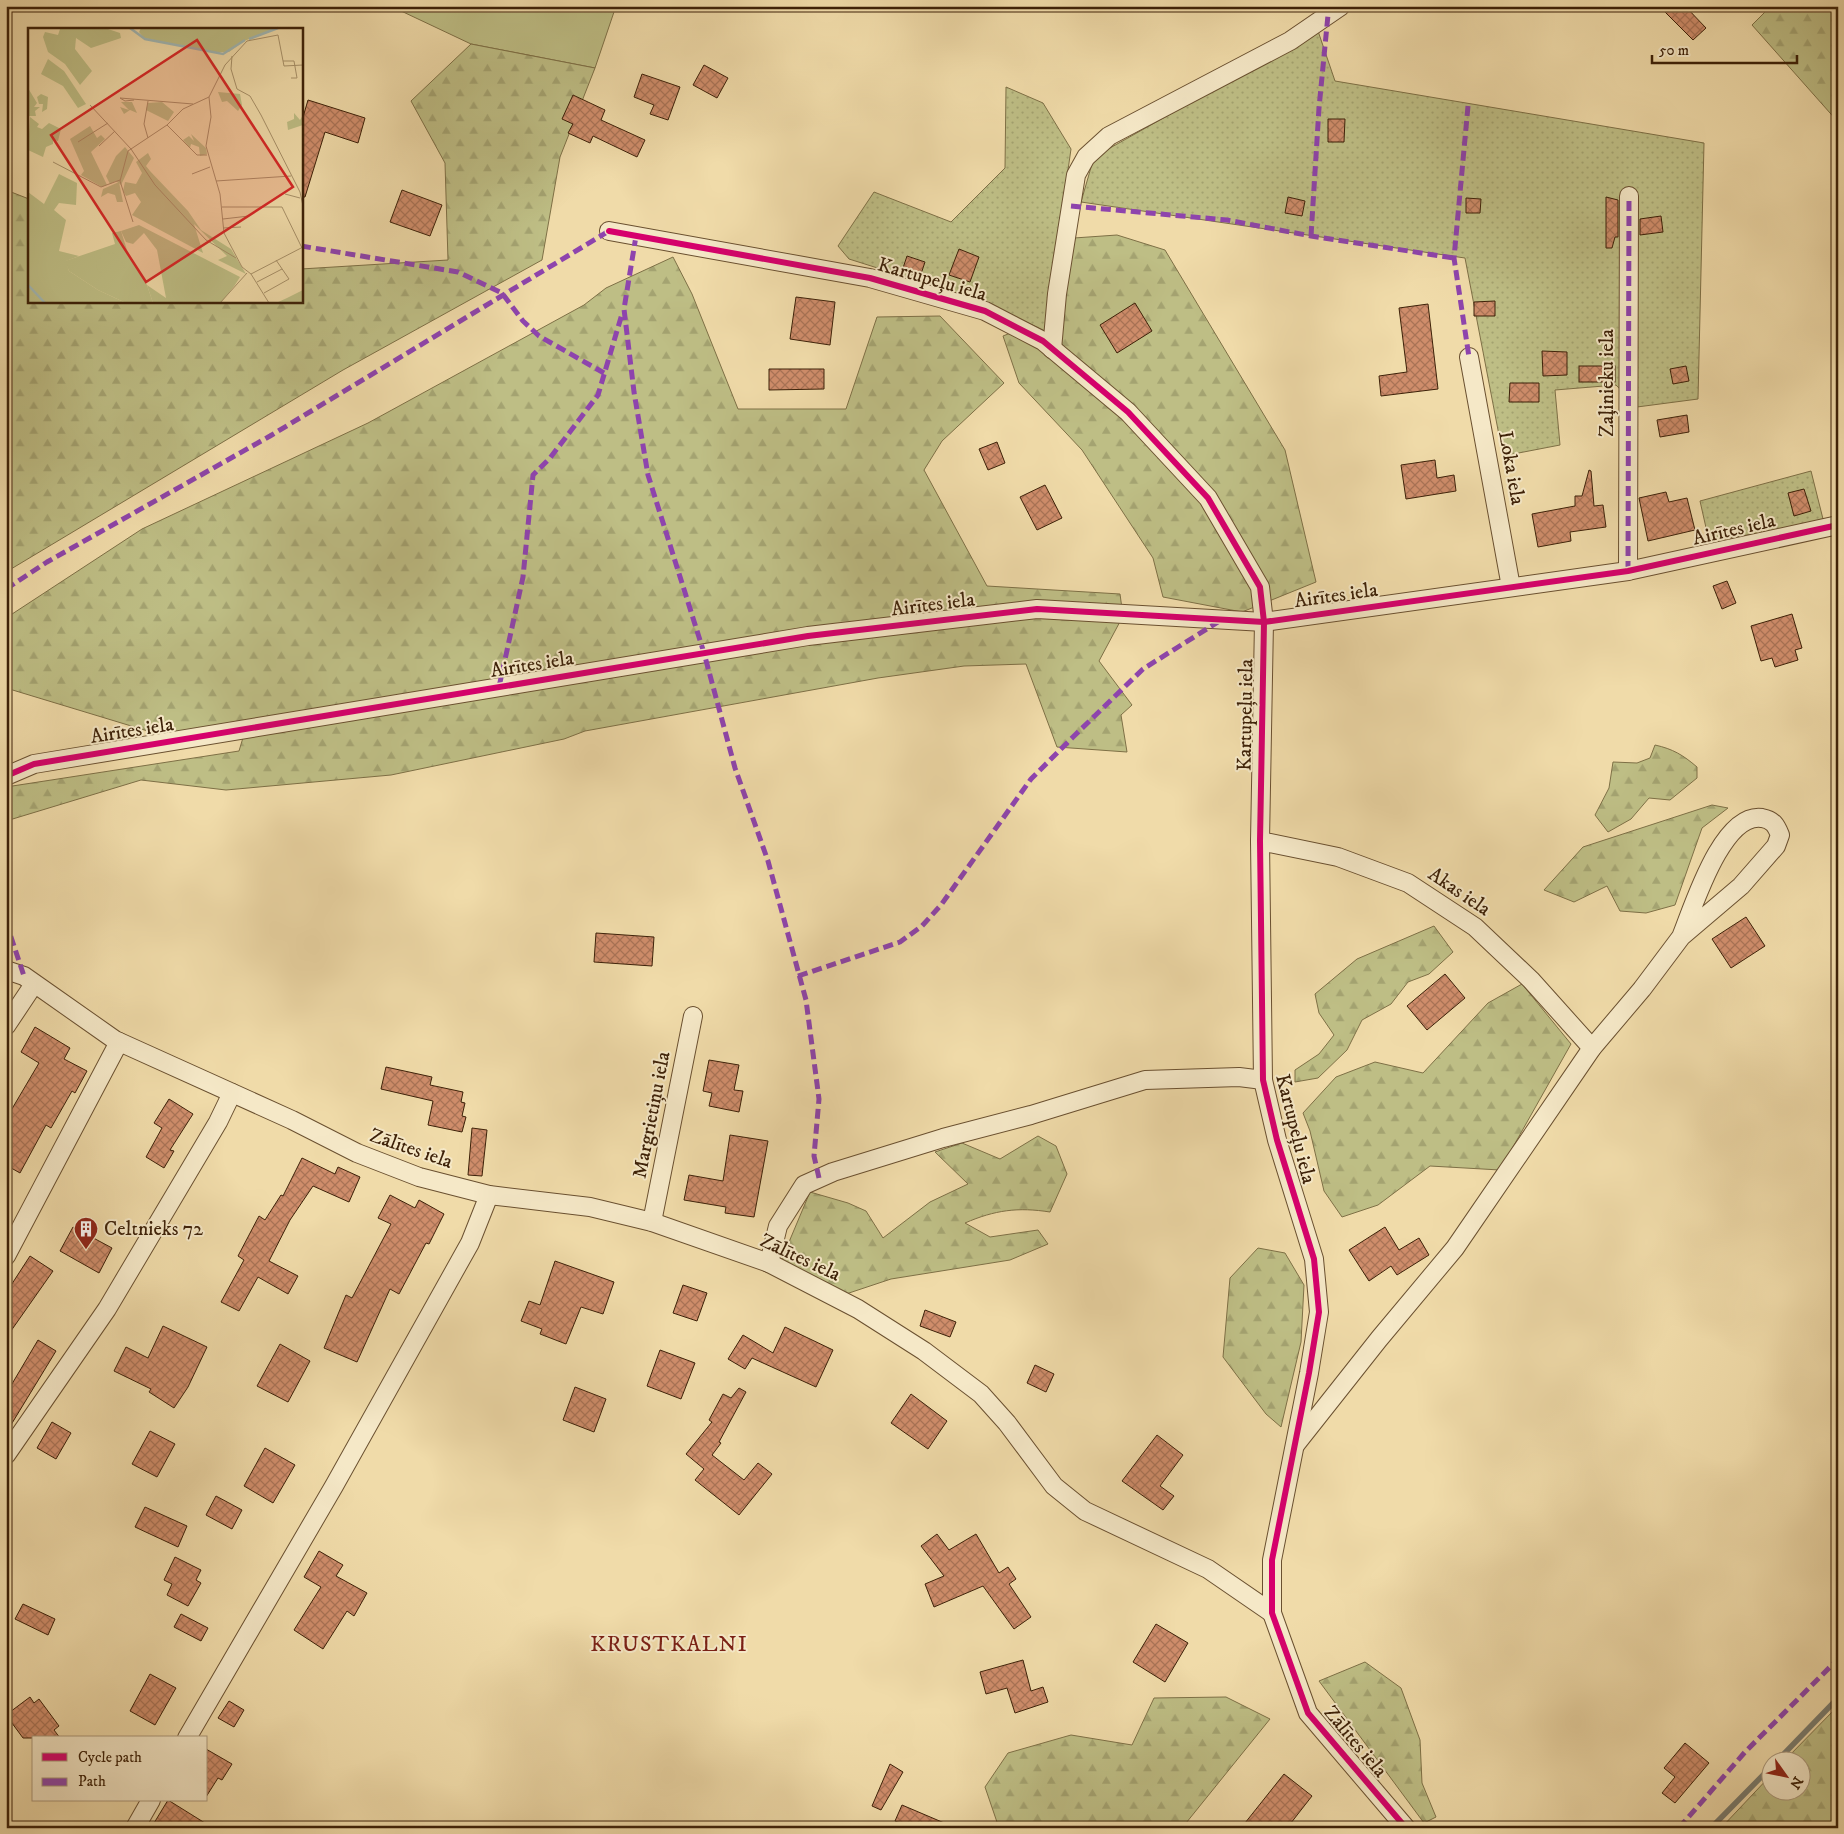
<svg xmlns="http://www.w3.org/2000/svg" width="1844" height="1834" font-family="'IM FELL DW Pica',serif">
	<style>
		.grass { fill: #bebe85; stroke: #7e7046 }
		.forest { fill: url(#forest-firs); stroke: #7e7046 }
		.park { fill: url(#park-dots); stroke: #7e7046 }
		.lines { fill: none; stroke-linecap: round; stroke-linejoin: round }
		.stream { stroke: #797c70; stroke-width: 5.5 }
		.building { fill: url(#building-cross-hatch); stroke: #3d2108 }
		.street-casing { stroke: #6a5030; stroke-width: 20 }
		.street { stroke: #f5e8c7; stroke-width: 18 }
		.quiet { stroke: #8e44ad; stroke-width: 5; stroke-dasharray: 10 5; stroke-linecap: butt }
		.cycleway-casing { stroke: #f5e8c7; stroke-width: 9 }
		.cycleway { stroke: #d6006c; stroke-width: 6 }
		.labels { text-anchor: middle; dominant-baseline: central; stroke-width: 4; stroke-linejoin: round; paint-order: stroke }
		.street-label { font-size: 20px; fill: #3d2108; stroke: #f5e8c7 }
		.poi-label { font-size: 20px; fill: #3d2108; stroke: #f5e8c7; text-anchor: start }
		.quarter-label { font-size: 22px; letter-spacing: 1px; fill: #7a1f14; stroke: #f5e8c7 }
		.inset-river { fill: none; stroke: #a1b8b5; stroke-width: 2.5 }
		.inset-road { fill: none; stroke: #a89169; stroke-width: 1 }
		.view { fill: #d62828; fill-opacity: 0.15; stroke: #d62828; stroke-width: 2.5 }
		.inset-edge { fill: none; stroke: #3d2108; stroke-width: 2.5 }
	</style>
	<defs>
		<pattern id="forest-firs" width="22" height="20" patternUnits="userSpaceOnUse" patternTransform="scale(1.25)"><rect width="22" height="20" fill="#bebe85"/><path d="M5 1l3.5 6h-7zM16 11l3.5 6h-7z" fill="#a4a371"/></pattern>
		<pattern id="park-dots" width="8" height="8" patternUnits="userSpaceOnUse" patternTransform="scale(1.25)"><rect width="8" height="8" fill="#bebe85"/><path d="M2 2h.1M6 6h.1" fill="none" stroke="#a4a371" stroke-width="1.8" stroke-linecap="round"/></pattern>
		<pattern id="building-cross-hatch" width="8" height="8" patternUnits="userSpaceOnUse" patternTransform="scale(1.25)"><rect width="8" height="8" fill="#cf8d6b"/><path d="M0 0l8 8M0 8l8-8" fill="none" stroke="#a97356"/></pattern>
	</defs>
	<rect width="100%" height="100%" fill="#f0dba9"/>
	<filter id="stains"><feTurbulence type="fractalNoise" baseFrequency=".004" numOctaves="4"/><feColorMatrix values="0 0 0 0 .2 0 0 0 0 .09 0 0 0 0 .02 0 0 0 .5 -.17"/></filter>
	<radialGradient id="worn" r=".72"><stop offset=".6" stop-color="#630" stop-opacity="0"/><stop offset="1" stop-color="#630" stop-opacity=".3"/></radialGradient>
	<!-- grass -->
	<polygon class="grass" points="334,6 616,6 595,68 471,44 399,10"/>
	<!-- forest -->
	<g class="forest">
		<polygon points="1771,6 1838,6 1838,122 1752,25"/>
		<polygon points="471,44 595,68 560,157 542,260 343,370 6,572 6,190 29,199 29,301 301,301 301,269 448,260 445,163 411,101"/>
		<polygon points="1117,235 1165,250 1285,450 1316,582 1242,612 1163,597 1153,558 1082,450 1019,383 1003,336 1063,312 1074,238"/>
		<polygon points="673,257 692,294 738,409 846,409 877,317 940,316 1004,383 942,441 924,470 987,586 1120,594 1123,616 1099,661 1132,705 1121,715 1127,752 1057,747 1026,664 964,666 878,678 585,731 564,739 391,775 226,790 141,780 6,821 6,787 239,751 245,731 151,732 6,688 6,618 142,529 368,423 584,305 606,288"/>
		<path d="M1655,745C1673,749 1683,755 1697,767V778L1670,800L1649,798L1631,819L1608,832L1595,815L1609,788L1613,762L1637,763L1650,758Z"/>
		<polygon points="1712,805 1728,808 1702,828 1675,905 1646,913 1620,911 1607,886 1574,902 1544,890 1583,847"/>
		<polygon points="1434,926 1453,952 1429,974 1408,982 1391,1004 1362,1020 1347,1050 1318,1078 1295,1082 1295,1070 1319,1054 1334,1035 1319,1013 1315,994 1357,959"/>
		<polygon points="1522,984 1571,1044 1500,1170 1430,1166 1378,1205 1342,1217 1324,1191 1310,1131 1303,1113 1336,1077 1375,1062 1423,1073 1488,1003"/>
		<path d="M1038,1136L1056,1146L1067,1174L1050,1212C1018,1207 995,1210 965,1223L990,1237L1038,1230L1048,1244L1010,1260L891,1279L846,1294L781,1261L810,1192L848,1203L866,1211L883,1238L930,1202L968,1184L935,1152L962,1143L1000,1159Z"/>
		<polygon points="1258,1248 1285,1253 1304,1285 1301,1342 1281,1427 1266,1414 1223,1357 1230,1278"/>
		<polygon points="1365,1662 1401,1688 1420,1740 1422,1783 1436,1817 1424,1823 1319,1681"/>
		<polygon points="1226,1697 1270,1719 1182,1828 999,1828 985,1787 1008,1753 1071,1735 1132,1745 1154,1698"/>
		<polygon points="1838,1706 1838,1828 1721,1828 1771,1775 1772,1792 1802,1792 1802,1762 1784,1761"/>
	</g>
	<!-- park -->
	<g class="park">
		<polygon points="1318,31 1335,81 1704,143 1698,399 1637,407 1616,385 1555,390 1560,445 1503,456 1465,258 1081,202 1094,157"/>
		<polygon points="1006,87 1043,103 1071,149 1045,331 982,301 849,259 838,246 874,192 951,222 1005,168"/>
		<polygon points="1811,471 1824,523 1709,541 1700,501"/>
	</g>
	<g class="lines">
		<!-- stream -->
		<g class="stream">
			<polyline points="1776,1762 1838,1698"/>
			<polyline points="1711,1828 1772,1766"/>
		</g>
	</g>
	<!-- building -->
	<g class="building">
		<polygon points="1659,6 1685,6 1706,28 1693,40"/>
		<polygon points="704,65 728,78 717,98 693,85"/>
		<polygon points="642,74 680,87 668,120 650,114 654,105 634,97"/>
		<polygon points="573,95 605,110 601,120 645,140 637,157 593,136 590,143 568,133 573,124 562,119"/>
		<polygon points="308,100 365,118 358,143 325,132 305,197 301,197 301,124"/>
		<polygon points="1328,119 1345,119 1344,142 1328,142"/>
		<polygon points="402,190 442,205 430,236 390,222"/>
		<polygon points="1288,197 1305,201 1302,216 1285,213"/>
		<polygon points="1606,197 1618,200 1618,237 1615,237 1612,248 1606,248"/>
		<polygon points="1466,198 1481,199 1480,213 1466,213"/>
		<polygon points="1661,216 1663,232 1640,235 1640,219"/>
		<polygon points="959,249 979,257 970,282 949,275"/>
		<polygon points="907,256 925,262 920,277 902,271"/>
		<polygon points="796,297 835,302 830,345 790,339"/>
		<polygon points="1495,301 1495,316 1474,316 1474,302"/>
		<polygon points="1135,303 1152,331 1117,353 1100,325"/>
		<polygon points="1428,304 1438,389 1381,396 1379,376 1407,372 1399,308"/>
		<polygon points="1542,351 1567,352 1567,375 1543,376"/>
		<rect x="1579" y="366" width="36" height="16"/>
		<polygon points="1686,366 1689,381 1673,384 1670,369"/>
		<polygon points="769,369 824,369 824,389 769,390"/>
		<polygon points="1510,383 1539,383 1539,402 1509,402"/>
		<polygon points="1687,415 1689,432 1660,437 1657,420"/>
		<polygon points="997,442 1005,463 988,470 979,449"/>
		<polygon points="1435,460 1437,478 1454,475 1456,491 1406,499 1401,465"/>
		<polygon points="1589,470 1591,471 1594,506 1603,505 1606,527 1570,532 1571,541 1538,547 1532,514 1575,506 1575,496 1582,496"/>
		<polygon points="1045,485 1062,518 1037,530 1020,497"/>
		<polygon points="1804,489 1811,511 1794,516 1788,493"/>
		<polygon points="1666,492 1669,502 1687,498 1695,530 1648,541 1639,498"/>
		<polygon points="1727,581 1736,603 1722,609 1713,586"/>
		<polygon points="1792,614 1802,648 1795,650 1798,660 1775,667 1772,658 1761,661 1751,626"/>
		<polygon points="1746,917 1765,946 1731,968 1712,939"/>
		<polygon points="596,933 654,937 652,966 594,962"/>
		<polygon points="1445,974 1465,998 1427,1030 1407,1006"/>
		<polygon points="35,1027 70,1048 64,1059 87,1071 75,1093 72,1091 51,1128 46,1125 20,1173 6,1165 6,1119 39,1063 21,1052"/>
		<polygon points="709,1060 739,1065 734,1090 743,1091 739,1112 709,1106 712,1093 703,1091"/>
		<polygon points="386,1067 432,1077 430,1085 463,1092 461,1102 465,1103 462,1116 466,1117 462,1132 428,1125 433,1101 381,1089"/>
		<polygon points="169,1099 193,1114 170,1150 174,1151 164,1168 146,1157 162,1128 154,1123"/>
		<polygon points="472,1128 487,1130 482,1176 468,1175"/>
		<polygon points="730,1135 768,1141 754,1217 725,1213 726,1207 684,1200 689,1175 723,1181"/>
		<polygon points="302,1158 335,1174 338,1167 360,1177 349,1202 313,1186 290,1220 269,1261 298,1276 288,1294 258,1277 239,1311 221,1302 244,1260 238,1256 259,1216 265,1220 281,1195 283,1196"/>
		<polygon points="390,1195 415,1208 419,1200 444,1214 429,1244 426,1243 399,1294 390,1289 357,1362 324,1348 346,1295 352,1298 391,1224 378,1218"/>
		<polygon points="73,1227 112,1248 99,1273 60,1251"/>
		<polygon points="1385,1227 1399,1250 1419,1238 1429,1255 1397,1275 1391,1266 1369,1281 1349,1250"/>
		<polygon points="30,1256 53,1271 6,1338 6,1293"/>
		<polygon points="555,1261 614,1282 603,1314 581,1307 566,1344 540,1334 542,1329 521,1321 529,1301 540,1305"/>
		<polygon points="683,1285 707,1293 697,1321 673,1313"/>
		<polygon points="925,1310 956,1322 950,1337 920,1326"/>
		<polygon points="163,1326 207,1347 188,1387 174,1408 149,1392 151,1389 114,1371 126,1347 148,1358"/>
		<polygon points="785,1327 833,1350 816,1387 752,1358 745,1369 728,1359 743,1335 773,1353"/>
		<polygon points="38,1340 56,1351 6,1433 6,1394"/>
		<polygon points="280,1344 310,1361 288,1402 257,1386"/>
		<polygon points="660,1350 695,1363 681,1399 647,1386"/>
		<polygon points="1035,1365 1054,1374 1046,1392 1027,1383"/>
		<polygon points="575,1387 606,1399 594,1432 563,1420"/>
		<polygon points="739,1388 746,1392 719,1442 721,1443 712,1455 744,1480 758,1463 772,1474 739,1515 695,1480 704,1469 686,1454 712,1422 709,1420 723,1394 731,1398"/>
		<polygon points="911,1394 947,1421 928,1449 891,1423"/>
		<polygon points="52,1422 71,1433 56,1459 37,1448"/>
		<polygon points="150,1431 175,1444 157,1477 132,1464"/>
		<polygon points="1157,1435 1183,1455 1160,1486 1174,1496 1163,1510 1122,1481"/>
		<polygon points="265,1448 295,1465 273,1503 244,1486"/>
		<polygon points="216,1496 242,1510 232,1529 206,1515"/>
		<polygon points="145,1507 187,1526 178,1547 135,1527"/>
		<polygon points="937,1534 949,1550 976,1534 999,1573 1008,1567 1016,1579 1009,1584 1031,1617 1014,1629 983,1586 934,1607 925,1584 944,1576 921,1546"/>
		<polygon points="319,1551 343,1565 336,1576 367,1593 354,1616 347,1611 323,1649 294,1630 321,1587 304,1577"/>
		<polygon points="175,1557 201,1570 196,1580 201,1583 188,1606 167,1595 172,1584 164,1580"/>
		<polygon points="23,1604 55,1619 48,1635 15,1619"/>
		<polygon points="181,1614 208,1628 201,1641 174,1627"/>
		<polygon points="1156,1624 1188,1643 1165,1682 1133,1662"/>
		<polygon points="1023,1660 1031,1691 1043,1687 1048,1702 1015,1713 1007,1688 986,1694 980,1672"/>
		<polygon points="150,1674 176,1688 155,1725 130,1711"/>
		<polygon points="30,1697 34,1703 39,1699 59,1726 54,1730 60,1738 23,1738 6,1715"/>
		<polygon points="229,1701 244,1710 234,1727 218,1718"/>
		<polygon points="1685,1743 1709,1763 1675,1803 1662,1793 1675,1777 1664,1768"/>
		<polygon points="206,1749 232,1764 222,1780 218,1778 206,1797"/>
		<polygon points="890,1764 903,1772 881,1810 872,1806"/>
		<polygon points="1284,1774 1312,1796 1287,1828 1241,1828"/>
		<polygon points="168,1800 213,1828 151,1828"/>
		<polygon points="902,1805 956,1828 911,1828 895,1821"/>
	</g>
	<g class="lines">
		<defs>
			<g id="street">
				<polyline points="609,231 870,278 985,311 1043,341 1128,412 1208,498 1260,587 1264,622 1260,841 1263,1080 1277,1140 1314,1259 1319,1312 1309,1373 1272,1560 1272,1613 1308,1713 1406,1828"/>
				<polyline points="1052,349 1057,294 1076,175 1086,157 1109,136 1290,41 1341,6"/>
				<polyline points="1469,357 1511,587"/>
				<polyline points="1628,571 1629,196"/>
				<polyline points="6,776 34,764 808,636 1037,609 1264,622 1628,571 1838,525"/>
				<polyline points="1260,841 1338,857 1408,883 1475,927 1531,980 1592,1048"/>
				<polyline points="6,970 24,976 115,1040 292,1120 357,1153 419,1177 489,1195 590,1207 652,1222 769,1263 858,1309 924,1351 981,1394 1007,1423 1054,1486 1085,1511 1208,1569 1272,1613"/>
				<polyline points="6,1026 34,984"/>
				<polyline points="652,1222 693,1016"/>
				<polyline points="6,1256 119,1042"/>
				<polyline points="769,1263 778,1226 804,1185 833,1172 943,1138 1031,1115 1145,1080 1239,1077 1263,1080"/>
				<path d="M1296,1444L1379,1339L1455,1248L1592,1048L1642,989L1681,937L1741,886L1776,846L1780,835C1776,825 1773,820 1762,818C1722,812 1693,908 1681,937"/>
				<polyline points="6,1455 107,1309 218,1122 232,1093"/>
				<polyline points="187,1738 334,1486 470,1243 489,1195"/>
				<polyline points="135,1828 151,1800"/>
			</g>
		</defs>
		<!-- street casing -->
		<use href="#street" class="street-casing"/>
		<!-- street -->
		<use href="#street" class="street"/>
		<!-- quiet -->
		<g class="quiet">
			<polyline points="6,8 9,6"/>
			<polyline points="1468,106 1454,258 1469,357"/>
			<polyline points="1071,206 1227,220 1311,236 1454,258"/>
			<polyline points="636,236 624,309 634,392 648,475 704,653 735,768 768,861 806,1000 819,1099 814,1156 819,1178"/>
			<polyline points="1311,236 1319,108 1328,15"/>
			<polyline points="301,246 458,272 502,293 523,321 539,336 604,373"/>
			<polyline points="1628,571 1629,196"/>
			<polyline points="6,589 47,562 270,436 609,231"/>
			<polyline points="499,687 523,577 533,475 550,458 598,395 622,314"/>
			<polyline points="6,922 24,976"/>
			<polyline points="798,976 900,942 922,926 941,905 1031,779 1073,737 1143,669 1221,620"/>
			<polyline points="1679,1828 1745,1752 1838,1659"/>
		</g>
		<defs>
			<g id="cycleway">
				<polyline points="609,231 870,278 985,311 1043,341 1128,412 1208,498 1260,587 1264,622 1260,841 1263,1080 1277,1140 1314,1259 1319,1312 1309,1373 1272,1560 1272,1613 1308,1713 1406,1828"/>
				<polyline points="6,776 34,764 808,636 1037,609 1264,622 1628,571 1838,525"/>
			</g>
		</defs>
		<!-- cycleway casing -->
		<use href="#cycleway" class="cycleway-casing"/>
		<!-- cycleway -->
		<use href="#cycleway" class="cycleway"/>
	</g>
	<!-- icons -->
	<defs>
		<symbol id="building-pin" viewBox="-11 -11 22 30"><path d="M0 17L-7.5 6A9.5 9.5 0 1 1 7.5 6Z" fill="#8f2418" stroke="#f5e8c7"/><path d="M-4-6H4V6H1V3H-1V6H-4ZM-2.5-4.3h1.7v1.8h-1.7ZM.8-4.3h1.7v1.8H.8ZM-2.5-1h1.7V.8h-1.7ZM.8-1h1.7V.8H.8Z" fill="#fff"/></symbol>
	</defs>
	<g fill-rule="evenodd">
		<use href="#building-pin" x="72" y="1215" width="28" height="38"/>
	</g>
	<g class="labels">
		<!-- street labels -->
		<g class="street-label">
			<text transform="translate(932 280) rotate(16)">Kartupeļu iela</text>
			<text transform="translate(1607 383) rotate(-90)">Zaļinieku iela</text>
			<text transform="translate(1511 468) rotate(80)">Loka iela</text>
			<text transform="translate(1734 530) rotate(-13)">Airītes iela</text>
			<text transform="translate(1336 596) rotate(-8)">Airītes iela</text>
			<text transform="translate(933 605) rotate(-7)">Airītes iela</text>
			<text transform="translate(532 665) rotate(-9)">Airītes iela</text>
			<text transform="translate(1246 715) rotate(-89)">Kartupeļu iela</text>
			<text transform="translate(132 731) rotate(-9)">Airītes iela</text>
			<text transform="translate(1459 892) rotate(34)">Akas iela</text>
			<text transform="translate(652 1115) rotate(-79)">Margrietiņu iela</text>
			<text transform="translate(1295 1129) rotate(76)">Kartupeļu iela</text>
			<text transform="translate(411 1149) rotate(19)">Zālītes iela</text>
			<text transform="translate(800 1258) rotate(25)">Zālītes iela</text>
			<text transform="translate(1355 1742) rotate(50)">Zālītes iela</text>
		</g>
		<!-- poi labels -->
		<g class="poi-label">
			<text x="104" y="1229">Celtnieks 72</text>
		</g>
		<!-- quarter labels -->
		<g class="quarter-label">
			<text x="669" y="1644">KRUSTKALNI</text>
		</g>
	</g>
	<!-- overview -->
	<g transform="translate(28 28)">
		<rect width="275" height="275" fill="#f0dba9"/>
		<path d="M93,203L99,222L119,257L125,275H98L70,262L41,243L37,233L87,216L84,205Z" fill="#bebe85"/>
		<path d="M29,0H77L92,5L93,10L63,20L48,10L47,21L64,43L52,57L37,36L20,24L15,9L17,4L30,7L32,1ZM113,0H250L216,13L201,24H186L116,10L111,4ZM0,60L9,75L6,79H12L7,83L8,88H0ZM190,64L212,66L214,77L210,83L199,73L194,74ZM13,66L20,69L19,81L14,84L15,76H11L9,69ZM93,74H104L109,85L102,82L96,86L92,79L101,82ZM134,74L146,84L140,93L118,82L120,75ZM266,85L272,92L275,87V97L260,102L259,94L266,91ZM2,89L11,96L9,99L14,101L21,95L33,101L30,113L25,112V116L18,119L15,129L0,122ZM163,106L178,120L179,126L172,128L171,119L163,116L162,120L155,112L161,108L166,113ZM97,119L106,130L93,157L88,153L82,156L78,148L88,128ZM120,125L123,131L118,138L122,143L160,183L173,202L203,221L218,246L190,232L199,228L166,196L175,225L104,187L113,174L107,165L98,168L95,163L97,154L108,156L114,145L108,134ZM31,146L49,155L48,177L31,175L26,182L38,192L31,223L51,228L38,233L41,243L70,262L98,275H0V164L16,176ZM111,197L212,249L207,257L193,275H125L119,257L138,270L129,222L116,205L105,216L98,214L93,203ZM84,224L93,232L97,242L72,245L68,239L69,232ZM275,262V275H248L259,270Z" fill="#bebe85"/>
		<path d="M20,31L36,43L58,76L50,80L35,58L13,46ZM62,98L69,110L73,107L77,111L63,124L79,157L74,159L53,147L56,143L42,111ZM91,154L95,174H89L87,167L80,165L73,169L75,161Z" fill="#bebe85"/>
		<path class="inset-river" d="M102,0L117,11L195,26L217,12M221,11L250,0M0,257L17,275"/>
		<path class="inset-road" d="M219,13L197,37L181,69L183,89L178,118L192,166L196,205L214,239L223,246L241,275M219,13L250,7L256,38L275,37M204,28L203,41L209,61L222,68L233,87L272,164L275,178M255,33H266L269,50H263M106,72L97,73L92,70L165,76M120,73L116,96L120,110M62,77L103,121L127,157L178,212L208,230M139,97L169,127H179M50,114L80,95M71,118L87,103M25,134L73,159L92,152M164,146L182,139M188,153L263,148M257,166L272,170M194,179H254L274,220M195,191L221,188M105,194L92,153L100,123L139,97L155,81L181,69M195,200L213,199M223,246L275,219M229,254L254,241M236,265L261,251L248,232M192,275L219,245"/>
		<path class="view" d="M169,12L265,159L118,254L23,107Z"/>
		<rect width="275" height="275" class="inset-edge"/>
	</g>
	<!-- margin -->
	<rect width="1844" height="1834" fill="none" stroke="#f0dba9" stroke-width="25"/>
	<rect x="8" y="8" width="1829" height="1819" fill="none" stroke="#3d2108" stroke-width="2.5"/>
	<rect x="12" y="12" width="1819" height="1809" fill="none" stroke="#3d2108"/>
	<!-- legend -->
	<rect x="32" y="1736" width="175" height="65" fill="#f5e8c7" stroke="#ab987b"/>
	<rect x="42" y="1753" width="25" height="8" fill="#d6006c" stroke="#ab987b"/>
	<text x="78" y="1762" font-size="15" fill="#3d2108">Cycle path</text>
	<rect x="42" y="1778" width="25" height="8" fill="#8e44ad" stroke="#ab987b"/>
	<text x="78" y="1786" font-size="15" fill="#3d2108">Path</text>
	<!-- north arrow -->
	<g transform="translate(1786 1776) rotate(123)"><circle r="24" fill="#f5e8c7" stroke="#ab987b"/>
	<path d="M0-4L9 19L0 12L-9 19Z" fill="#8f2418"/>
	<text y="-8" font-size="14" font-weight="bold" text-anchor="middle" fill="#3d2108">N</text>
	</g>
	<!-- scale -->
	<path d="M1652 55v8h145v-8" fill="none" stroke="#3d2108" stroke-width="2.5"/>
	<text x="1659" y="55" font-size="15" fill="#3d2108" stroke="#f5e8c7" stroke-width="4" paint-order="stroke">50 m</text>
	<rect width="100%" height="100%" filter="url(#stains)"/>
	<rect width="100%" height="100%" fill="url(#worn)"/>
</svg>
